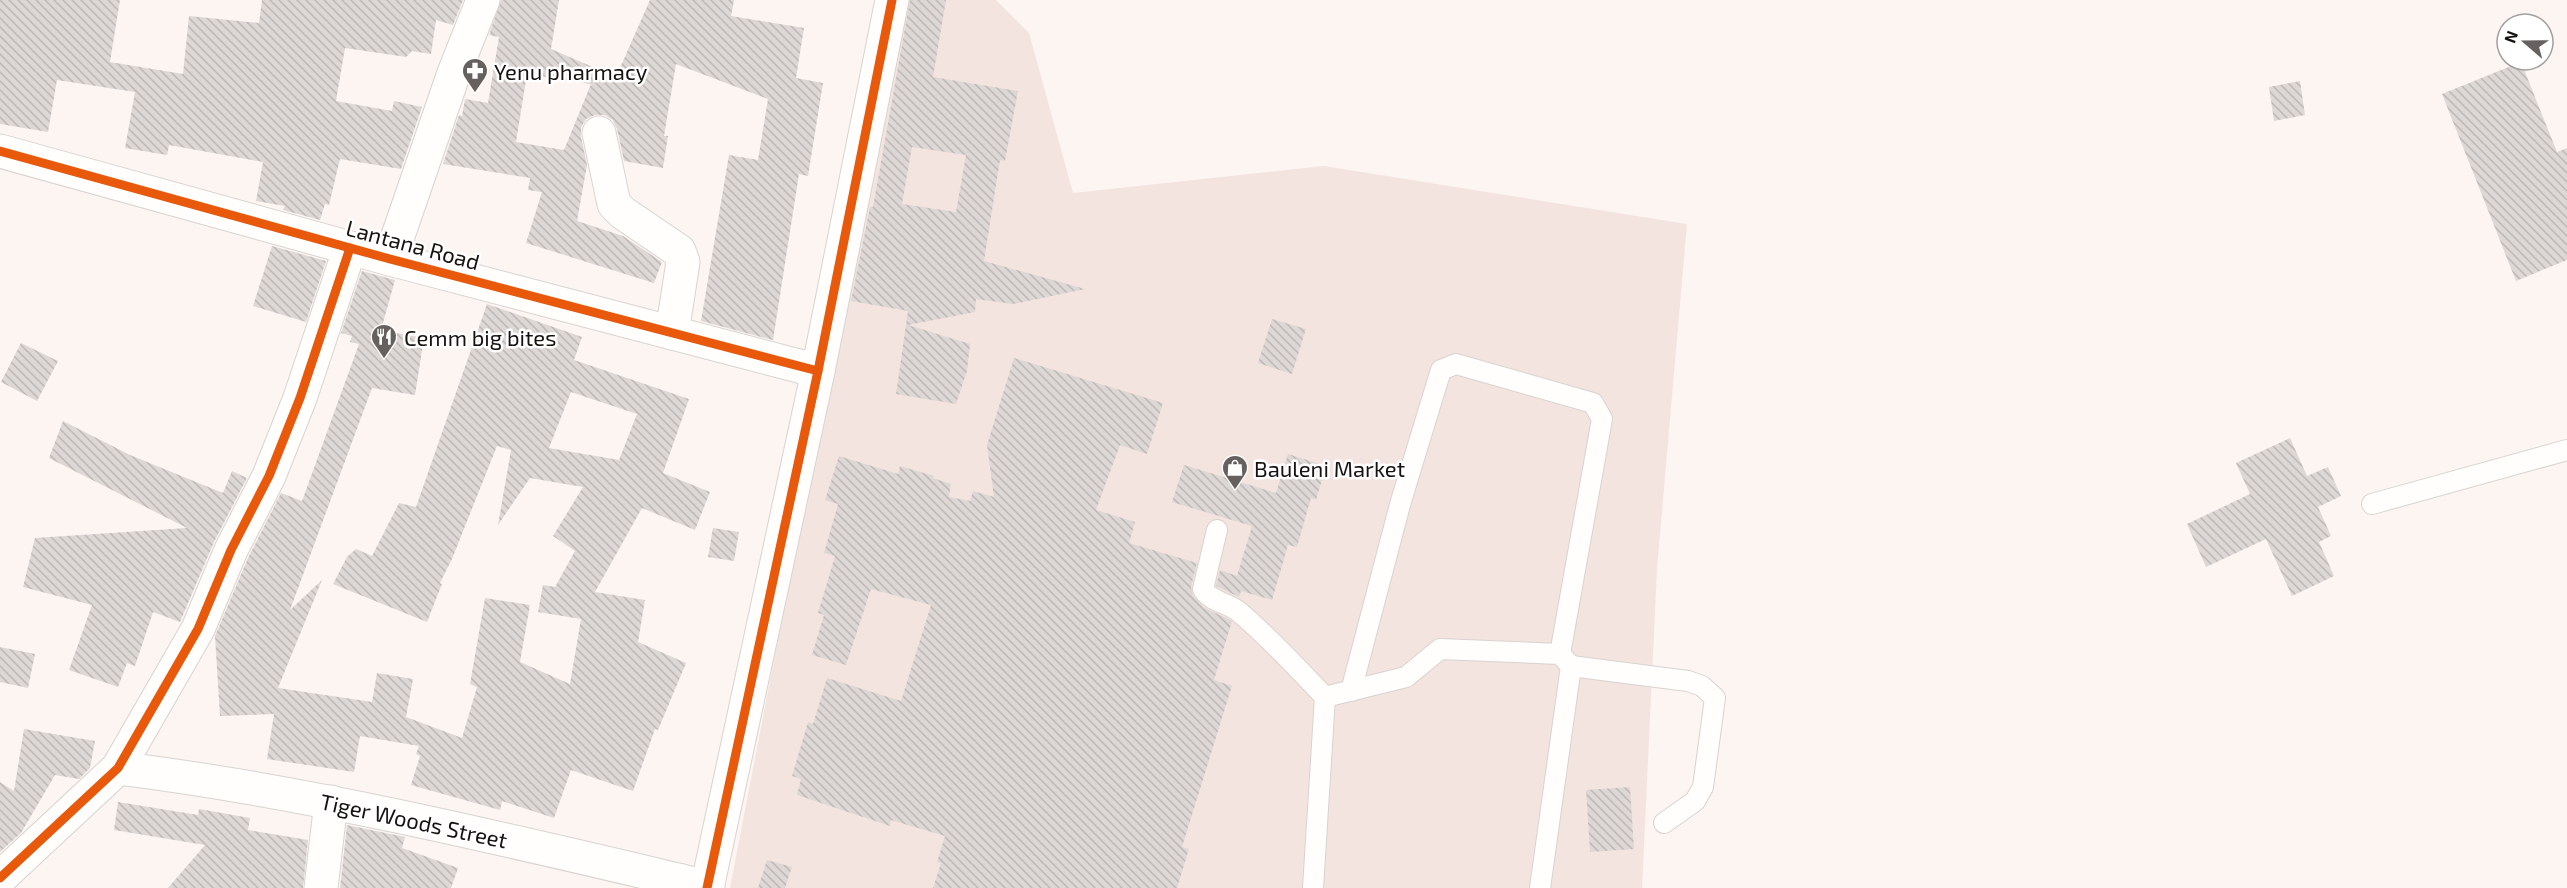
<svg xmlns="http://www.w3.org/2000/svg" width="2567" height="888" font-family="'Exo 2',sans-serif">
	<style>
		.built { fill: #f4e4df }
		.building { fill: url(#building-back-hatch); fill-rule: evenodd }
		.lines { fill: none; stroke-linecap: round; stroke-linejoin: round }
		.lane-casing { stroke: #d8d3d0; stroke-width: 22 }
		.street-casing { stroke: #d8d3d0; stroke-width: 35 }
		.secondary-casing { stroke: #d8d3d0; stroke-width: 35 }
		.lane { stroke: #fffefd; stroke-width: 20 }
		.street { stroke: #fffefd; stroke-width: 33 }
		.secondary { stroke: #fffefd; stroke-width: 33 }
		.cycleway-casing { stroke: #fff; stroke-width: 13 }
		.cycleway { stroke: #e8590c; stroke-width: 9 }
		.labels { text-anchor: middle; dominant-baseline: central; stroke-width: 5; stroke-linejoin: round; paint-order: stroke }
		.poi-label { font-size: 22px; fill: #161210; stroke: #fff; text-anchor: start }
		.street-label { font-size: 22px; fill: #161210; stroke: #fff }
	</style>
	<defs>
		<pattern id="building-back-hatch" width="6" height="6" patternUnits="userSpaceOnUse" patternTransform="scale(1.5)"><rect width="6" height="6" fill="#ddd7d5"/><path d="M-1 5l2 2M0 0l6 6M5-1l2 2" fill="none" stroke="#bdb8b6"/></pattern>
	</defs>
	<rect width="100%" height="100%" fill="#fcf5f2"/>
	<!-- built -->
	<polygon class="built" points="901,0 996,0 1029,33 1073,193 1324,166 1687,224 1657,569 1642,888 730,888"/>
	<!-- building -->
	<g class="building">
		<polygon points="0,0 120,0 110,62 183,74 189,16 259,23 262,0 463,0 453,25 436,20 431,54 412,51 406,57 345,48 336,101 392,111 394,101 422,107 401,169 340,159 329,205 325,204 320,220 283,210 285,206 256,201 263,162 169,145 167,155 125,148 135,92 57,80 48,132 0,124"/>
		<path d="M501,0H559L551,49L616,77L650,0H734L731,16L804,28L796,78L823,83L808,176L799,174L773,340L701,321L729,155L758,160L768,99L676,64L664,136H668L663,168L624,161L617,129L613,120L605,115H595L586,119L581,127V137L587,165L577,221L623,236L662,262L654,283L526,243L542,192L528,190L530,178L443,164L459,115L462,116L465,99L488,103L499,37L489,35ZM527,74L591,84L564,150L516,142Z"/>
		<path d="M910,0H946L933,77L1018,91L1005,161L1000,160L984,261L1085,289L1013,304L976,299L975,312L908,325L970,344L967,371L956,404L896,394L908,311L851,301L870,207H873ZM912,147L966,155L956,212L902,204Z"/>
		<polygon points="2521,62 2557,152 2567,148 2567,260 2516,281 2442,94"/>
		<polygon points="2300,81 2305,115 2274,121 2269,87"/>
		<polygon points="272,246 326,261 306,322 253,306"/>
		<path d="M362,271L395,280L381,330L424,338L415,395L372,388L290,610L322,580L278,688L372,702L377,673L413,679L406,717L462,738L477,687L470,684L485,598L530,605L520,662L570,684L581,619L538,612L543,585L555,587L575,551L553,536L583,487L530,478L498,525L511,450L497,446L452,559L440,583L442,584L427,622L333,584L347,557L356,549L372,556L399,503L416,507L487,304L582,337L574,360L689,399L663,473L710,492L695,530L642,508L595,592L645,600L638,642L686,663L658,730L655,729L633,791L571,770L554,818L502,801L500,810L411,785L420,756L416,754L419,746L360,736L354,772L267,759L274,714L220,716L215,636L248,558L281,493L302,501L359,344L350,342L352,336L341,333ZM571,392L637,414L619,460L549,448Z"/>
		<polygon points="1272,319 1306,329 1292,374 1258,363"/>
		<polygon points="21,343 58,361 37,401 1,382"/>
		<polygon points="1014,358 1163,403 1147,454 1120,445 1096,510 1135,522 1129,543 1197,563 1191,587 1193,596 1203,607 1232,621 1214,680 1232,686 1182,847 1189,849 1177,888 933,888 941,863 937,862 945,836 891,820 890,826 797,795 801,779 792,776 808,722 813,724 827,678 901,701 931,605 871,589 846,665 812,655 824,615 818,613 835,556 824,553 838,504 825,500 839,456 898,474 900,466 934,476 933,478 951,484 949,497 970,501 973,491 994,497 987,445"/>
		<polygon points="63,421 130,455 223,493 232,471 247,478 214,542 180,622 153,612 135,666 127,663 118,687 69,670 92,605 23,587 35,538 187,528 49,458"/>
		<polygon points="2290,438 2307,476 2328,467 2341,496 2318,507 2331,536 2319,542 2334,576 2292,596 2266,539 2206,567 2187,524 2250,494 2236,463"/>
		<polygon points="1288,454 1326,466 1316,500 1311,498 1297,547 1288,545 1272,600 1241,591 1239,597 1216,586 1220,570 1237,576 1252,526 1172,502 1184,465 1276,493"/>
		<polygon points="713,528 739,532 734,561 708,557"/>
		<polygon points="0,647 35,654 28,688 0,682"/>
		<polygon points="24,729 95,741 90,768 79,779 55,775 21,833 0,852 0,782 14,791"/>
		<polygon points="1630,787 1634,849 1590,852 1586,790"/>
		<polygon points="118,802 198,815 199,809 250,818 248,830 308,840 303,888 168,888 205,845 114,830"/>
		<polygon points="347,825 405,837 402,848 458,868 451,888 340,888"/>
		<polygon points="767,860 792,867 785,888 758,888"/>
	</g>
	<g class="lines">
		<defs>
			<g id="lane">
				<polyline points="2372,504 2567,450"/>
				<path d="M1217,530L1203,589C1209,601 1228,603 1238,611C1269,637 1297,668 1325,697L1313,888"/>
				<polyline points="1571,666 1688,681 1702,686 1715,698 1703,787 1695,801 1664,823"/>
				<polyline points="1351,691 1401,501 1441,370 1456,364 1593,403 1602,419 1560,654"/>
				<polyline points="1325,697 1406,677 1440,649 1560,654 1571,666 1540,888"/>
			</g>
			<g id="street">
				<polyline points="599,133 614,204 623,213 679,251 683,262 672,333"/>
				<polyline points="0,151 390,259 818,371"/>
				<polyline points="390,259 454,73 483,0"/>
				<path d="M118,768C317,793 512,841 708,887"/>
				<polyline points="0,878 118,768 198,629 231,550 269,476 300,398 350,248"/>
				<polyline points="321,888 331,802"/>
			</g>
			<polyline id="secondary" points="707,888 818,371 892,0"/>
		</defs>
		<!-- lane casing -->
		<use href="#lane" class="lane-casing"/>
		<!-- street casing -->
		<use href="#street" class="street-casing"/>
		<!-- secondary casing -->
		<use href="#secondary" class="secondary-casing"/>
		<!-- lane -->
		<use href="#lane" class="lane"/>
		<!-- street -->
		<use href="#street" class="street"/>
		<!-- secondary -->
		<use href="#secondary" class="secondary"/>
		<defs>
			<g id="cycleway">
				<polyline points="0,151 390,259 818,371"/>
				<polyline points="0,878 118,768 198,629 231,550 269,476 300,398 350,248"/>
				<polyline points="707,888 818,371 892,0"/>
			</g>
		</defs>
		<!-- cycleway casing -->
		<use href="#cycleway" class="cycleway-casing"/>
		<!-- cycleway -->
		<use href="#cycleway" class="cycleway"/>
	</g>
	<!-- icons -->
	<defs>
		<symbol id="pharmacy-pin" viewBox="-11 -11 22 30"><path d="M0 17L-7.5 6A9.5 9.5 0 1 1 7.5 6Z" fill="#66615f" stroke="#fff"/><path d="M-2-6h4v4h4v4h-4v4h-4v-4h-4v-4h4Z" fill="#fff"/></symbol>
		<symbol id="restaurant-pin" viewBox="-11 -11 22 30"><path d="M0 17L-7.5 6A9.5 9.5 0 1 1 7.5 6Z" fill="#66615f" stroke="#fff"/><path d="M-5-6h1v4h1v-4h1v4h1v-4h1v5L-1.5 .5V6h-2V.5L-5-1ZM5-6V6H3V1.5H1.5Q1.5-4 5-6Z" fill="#fff"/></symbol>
		<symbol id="shop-pin" viewBox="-11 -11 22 30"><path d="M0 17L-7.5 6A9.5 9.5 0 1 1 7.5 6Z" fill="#66615f" stroke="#fff"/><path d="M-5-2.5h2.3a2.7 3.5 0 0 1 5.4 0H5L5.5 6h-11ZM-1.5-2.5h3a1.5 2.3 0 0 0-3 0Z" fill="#fff"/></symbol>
	</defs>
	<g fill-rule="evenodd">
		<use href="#pharmacy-pin" x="460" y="56" width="30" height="40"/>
		<use href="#restaurant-pin" x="369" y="322" width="30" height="40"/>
		<use href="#shop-pin" x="1220" y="453" width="30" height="40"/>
	</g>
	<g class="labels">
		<!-- poi labels -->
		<g class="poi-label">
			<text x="494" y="71">Yenu pharmacy</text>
			<text x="404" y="337">Cemm big bites</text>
			<text x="1254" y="468">Bauleni Market</text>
		</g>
		<!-- street labels -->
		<g class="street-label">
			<text transform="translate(413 244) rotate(15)">Lantana Road</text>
			<text transform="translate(414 820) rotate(12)">Tiger Woods Street</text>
		</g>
	</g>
	<!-- north arrow -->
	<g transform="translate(2525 42) rotate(290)"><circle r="28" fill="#ffffff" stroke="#a2a09f" stroke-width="1.5"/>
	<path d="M0-4.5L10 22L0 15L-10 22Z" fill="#66615f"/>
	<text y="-9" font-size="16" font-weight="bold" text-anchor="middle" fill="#161210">N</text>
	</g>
</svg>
